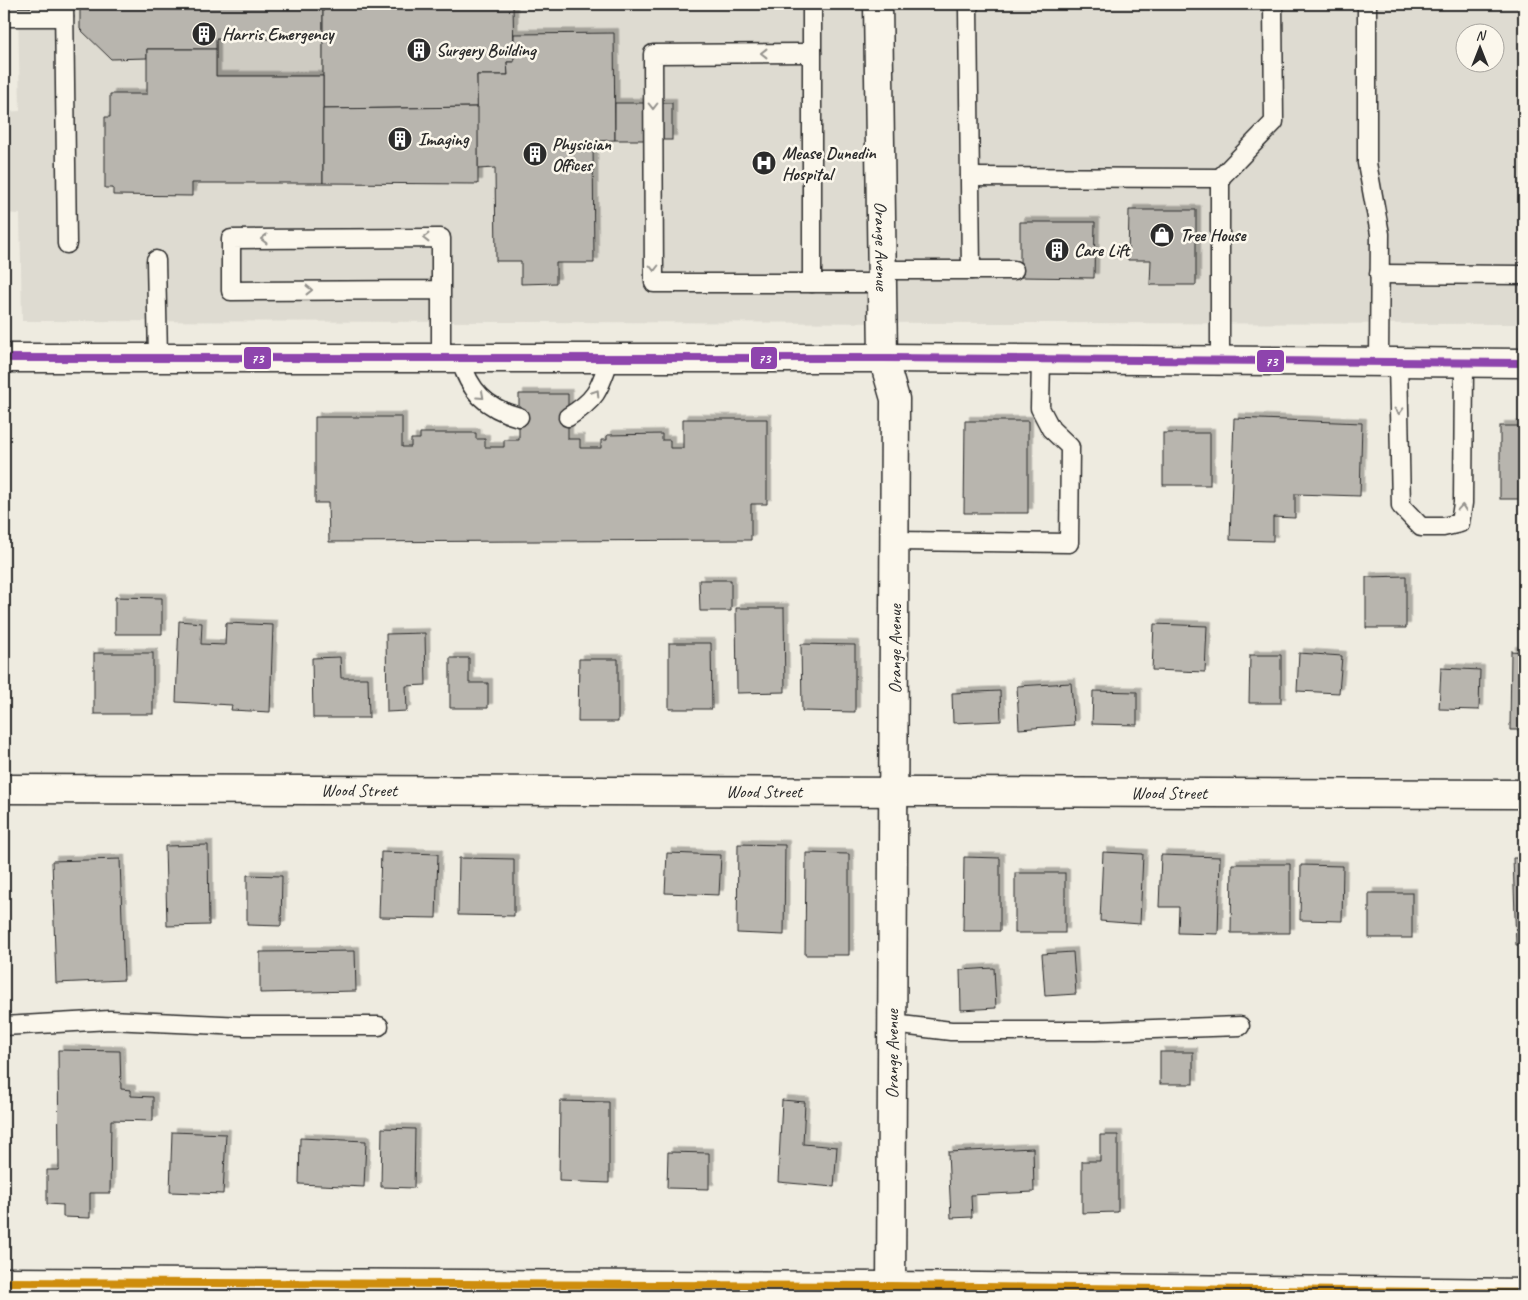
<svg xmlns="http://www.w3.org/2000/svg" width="1528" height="1300" font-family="Caveat,sans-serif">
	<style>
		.built { fill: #dedbd1; fill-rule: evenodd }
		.green { fill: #cecbc2; stroke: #7c7b76 }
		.building { fill: #b8b5ae; stroke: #2b2b2b; filter: url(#shadow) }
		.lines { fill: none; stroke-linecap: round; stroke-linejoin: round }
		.service-casing { stroke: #2b2b2b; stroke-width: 21 }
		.minor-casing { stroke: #2b2b2b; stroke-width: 31 }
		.tertiary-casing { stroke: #2b2b2b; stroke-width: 31 }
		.service { stroke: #fbf7ec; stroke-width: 18 }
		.minor { stroke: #fbf7ec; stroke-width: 28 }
		.tertiary { stroke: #fbf7ec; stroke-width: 28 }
		.bus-1-casing { stroke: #fbf7ec; stroke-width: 11 }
		.bus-2-casing { stroke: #fbf7ec; stroke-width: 11 }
		.bus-1 { stroke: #8e44ad; stroke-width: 8 }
		.bus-2 { stroke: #ce8d09; stroke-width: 8 }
		.oneway { stroke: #93918c }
		.labels { text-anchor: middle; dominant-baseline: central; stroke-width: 5; stroke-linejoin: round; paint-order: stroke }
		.poi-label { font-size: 18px; font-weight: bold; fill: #2b2b2b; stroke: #fbf7ec; text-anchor: start }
		.street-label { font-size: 18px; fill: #2b2b2b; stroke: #fbf7ec }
		.line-badge { stroke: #fbf7ec; stroke-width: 2 }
		.badge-label { font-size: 14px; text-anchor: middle; font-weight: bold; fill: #fff }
	</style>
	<defs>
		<filter id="shadow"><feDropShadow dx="4.5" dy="-4.5" stdDeviation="0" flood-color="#0004"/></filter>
	</defs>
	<rect width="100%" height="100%" fill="#eeebe0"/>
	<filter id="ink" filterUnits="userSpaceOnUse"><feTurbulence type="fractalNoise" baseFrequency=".02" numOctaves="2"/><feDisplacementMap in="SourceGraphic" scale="10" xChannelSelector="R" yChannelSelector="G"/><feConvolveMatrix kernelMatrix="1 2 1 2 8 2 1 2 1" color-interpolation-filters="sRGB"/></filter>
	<g filter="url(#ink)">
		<!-- built -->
		<path class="built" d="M18,4H1524V324L22,321L20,214L4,213V112L20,111ZM1466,32H1496V62H1466Z"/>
		<!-- green -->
		<rect class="green" x="216" y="39" width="107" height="37"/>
		<!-- building -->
		<g class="building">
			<polygon points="80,4 323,4 323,39 216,39 216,49 147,49 147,58 111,59 80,29"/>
			<polygon points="323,4 513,4 514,62 507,62 508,75 477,75 478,107 323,109"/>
			<polygon points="614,33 615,140 593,141 594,263 556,263 556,283 521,284 521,261 496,261 495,168 478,169 477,75 508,75 507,62 514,62 514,34"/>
			<polygon points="147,49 216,49 216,76 323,76 323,183 192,183 192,196 113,195 113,188 105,188 105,117 110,117 110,94 147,94"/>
			<rect x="615" y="103" width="57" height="37"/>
			<polygon points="478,107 478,184 323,183 323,109"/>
			<polygon points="1129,210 1196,210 1196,285 1150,285 1151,260 1128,260"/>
			<polygon points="1020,222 1095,222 1094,278 1020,277"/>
			<polygon points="519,394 568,394 568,439 580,439 580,448 601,448 601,440 607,440 607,435 662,434 662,440 670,440 670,448 683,448 683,419 767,419 767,504 751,504 751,540 329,542 328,503 315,503 315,417 402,417 402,447 411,447 411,439 420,439 420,433 476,433 476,439 485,439 485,447 504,447 504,440 519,440"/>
			<polygon points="1234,418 1362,423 1360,496 1295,494 1295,518 1273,517 1273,541 1230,540"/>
			<polygon points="965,421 1028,421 1028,513 964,513"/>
			<rect x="1500" y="426" width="24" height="73"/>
			<rect x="1163" y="433" width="47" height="52"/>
			<polygon points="1406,576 1406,628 1366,628 1366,577"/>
			<polygon points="699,580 731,580 731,611 700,611"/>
			<polygon points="115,597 162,598 162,634 115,634"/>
			<polygon points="736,608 784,608 785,692 737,693"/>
			<polygon points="179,621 202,623 201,644 225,645 226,623 273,625 270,712 231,710 232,705 176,702"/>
			<polygon points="1154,624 1207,626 1205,672 1152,670"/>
			<polygon points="425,633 426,685 406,686 407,711 387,712 386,634"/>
			<polygon points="669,643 711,643 712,709 669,709"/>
			<polygon points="801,644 855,645 855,712 802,711"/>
			<polygon points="1511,651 1524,652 1524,730 1510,730"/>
			<rect x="94" y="653" width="59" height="61"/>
			<polygon points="1299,653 1342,656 1339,693 1297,691"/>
			<polygon points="1250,655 1281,655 1281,703 1249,703"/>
			<polygon points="340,657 341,678 368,678 369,718 313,718 312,658"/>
			<polygon points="450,658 469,658 469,683 488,683 488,708 450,708"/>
			<polygon points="579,659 618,659 618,722 578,722"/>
			<polygon points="1441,668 1480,670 1479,710 1439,709"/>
			<polygon points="1071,683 1074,725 1019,729 1017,686"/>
			<polygon points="1000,691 1001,721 953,723 952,693"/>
			<polygon points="1093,691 1137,692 1137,725 1092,724"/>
			<polygon points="738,844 785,845 784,935 737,933"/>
			<polygon points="208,845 209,925 167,926 165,846"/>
			<polygon points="381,852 438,854 436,918 379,917"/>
			<polygon points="1103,852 1143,854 1140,924 1100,921"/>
			<polygon points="667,853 721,855 719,895 665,893"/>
			<polygon points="806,853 849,854 849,955 805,955"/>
			<polygon points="1161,855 1220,857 1218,934 1178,933 1179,907 1159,907"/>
			<polygon points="964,857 1000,858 1000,931 963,931"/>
			<polygon points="459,858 514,859 514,916 458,915"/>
			<polygon points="1513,858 1524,858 1524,945 1516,945"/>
			<polygon points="120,859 124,980 56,983 52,861"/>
			<polygon points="1232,864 1290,864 1290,933 1231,933"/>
			<polygon points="1301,865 1343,866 1342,921 1300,920"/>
			<rect x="1015" y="873" width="50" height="60"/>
			<polygon points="247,875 282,876 281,926 247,925"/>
			<rect x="1369" y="893" width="43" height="45"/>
			<polygon points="355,951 356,991 260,993 260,952"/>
			<polygon points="1073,952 1076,994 1045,996 1042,954"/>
			<polygon points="994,968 996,1008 961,1010 960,970"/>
			<polygon points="58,1050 120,1051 121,1089 131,1090 131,1096 153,1097 153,1121 111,1120 110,1193 90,1193 90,1218 63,1217 63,1205 47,1204 47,1170 59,1170"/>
			<rect x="1160" y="1052" width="33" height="32"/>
			<polygon points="782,1100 805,1102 803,1144 837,1147 834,1187 778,1182"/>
			<polygon points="560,1101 609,1102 609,1183 559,1181"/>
			<polygon points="382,1128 415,1129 414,1188 381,1187"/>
			<polygon points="172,1132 226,1134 223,1194 170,1192"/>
			<polygon points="1100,1135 1118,1135 1118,1212 1082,1213 1082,1161 1100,1161"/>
			<polygon points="300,1138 366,1141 364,1187 299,1184"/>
			<polygon points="1033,1148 1034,1192 971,1195 972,1217 951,1218 948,1152"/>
			<polygon points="668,1152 709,1153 709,1189 667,1188"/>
		</g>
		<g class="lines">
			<defs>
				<g id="service">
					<polyline points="64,4 67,244"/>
					<polyline points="812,4 812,283"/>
					<polyline points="970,4 968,8 971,270"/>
					<polyline points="1367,4 1367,163 1380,234 1379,362"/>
					<polyline points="4,17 64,17"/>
					<polyline points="812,53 653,54 654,283 882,283"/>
					<polyline points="970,177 1220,178"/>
					<polyline points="156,260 158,358"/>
					<polyline points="882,270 1014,270"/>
					<polyline points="1379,274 1524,275"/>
					<polyline points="440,290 231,291 231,239 441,238 441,358"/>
					<path d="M460,358C469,391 486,408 519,417"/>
					<polyline points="1220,361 1220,178 1274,122 1273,4"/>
					<polyline points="1398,362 1401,506 1421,527 1443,527 1460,523 1463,503 1464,362"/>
					<path d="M568,417C597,399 599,390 610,358"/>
					<polyline points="895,541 1069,543 1070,447 1051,429 1040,408 1041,359"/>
					<polyline points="893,1024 951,1031 1096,1031 1240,1026"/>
					<polyline points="4,1026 110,1020 244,1026 379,1026"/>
				</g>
				<g id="minor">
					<path id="s1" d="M878,4L883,358L895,399L891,1296"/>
					<path id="s2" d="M4,789L1524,794"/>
					<polyline points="4,1282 891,1286 1524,1293"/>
				</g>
				<polyline id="tertiary" points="4,358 883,358 1524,363"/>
			</defs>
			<!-- service casing -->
			<use href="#service" class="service-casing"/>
			<!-- minor casing -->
			<use href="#minor" class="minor-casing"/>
			<!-- tertiary casing -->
			<use href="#tertiary" class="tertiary-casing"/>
			<!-- service -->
			<use href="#service" class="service"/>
			<!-- minor -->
			<use href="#minor" class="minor"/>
			<!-- tertiary -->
			<use href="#tertiary" class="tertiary"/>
			<defs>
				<polyline id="bus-1" points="4,358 883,358 1524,363"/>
				<polyline id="bus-2" points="4,1282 891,1286 1524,1293"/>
			</defs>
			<!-- bus-1 casing -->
			<use href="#bus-1" class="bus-1-casing"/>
			<!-- bus-2 casing -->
			<use href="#bus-2" class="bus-2-casing"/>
			<!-- bus-1 -->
			<use href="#bus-1" class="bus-1"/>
			<!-- bus-2 -->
			<use href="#bus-2" class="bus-2"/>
		</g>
		<!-- one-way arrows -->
		<defs><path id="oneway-chevron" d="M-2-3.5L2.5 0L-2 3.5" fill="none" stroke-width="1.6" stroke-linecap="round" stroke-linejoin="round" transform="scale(1.25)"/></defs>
		<g class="oneway">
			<use href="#oneway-chevron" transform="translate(764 53) rotate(180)"/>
			<use href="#oneway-chevron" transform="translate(653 106) rotate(90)"/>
			<use href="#oneway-chevron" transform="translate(426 238) rotate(180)"/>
			<use href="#oneway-chevron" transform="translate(264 239) rotate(180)"/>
			<use href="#oneway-chevron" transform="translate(654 268) rotate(90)"/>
			<use href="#oneway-chevron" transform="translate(309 290)"/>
			<use href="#oneway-chevron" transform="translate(596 393) rotate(-57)"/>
			<use href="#oneway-chevron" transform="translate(481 396) rotate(42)"/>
			<use href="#oneway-chevron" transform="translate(1399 411) rotate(89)"/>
			<use href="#oneway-chevron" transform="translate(1462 508) rotate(-85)"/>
		</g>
	</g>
	<!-- icons -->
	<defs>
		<symbol id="building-disc" viewBox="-11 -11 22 22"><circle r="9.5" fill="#2b2b2b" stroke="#fbf7ec"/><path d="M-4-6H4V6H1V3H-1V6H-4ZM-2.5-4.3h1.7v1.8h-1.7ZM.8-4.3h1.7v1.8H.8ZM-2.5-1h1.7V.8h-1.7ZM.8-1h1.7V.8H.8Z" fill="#fff"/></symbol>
		<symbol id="hospital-disc" viewBox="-11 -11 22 22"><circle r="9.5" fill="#2b2b2b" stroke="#fbf7ec"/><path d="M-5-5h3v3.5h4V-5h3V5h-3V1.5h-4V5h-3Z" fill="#fff"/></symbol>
		<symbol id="shop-disc" viewBox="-11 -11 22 22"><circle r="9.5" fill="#2b2b2b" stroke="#fbf7ec"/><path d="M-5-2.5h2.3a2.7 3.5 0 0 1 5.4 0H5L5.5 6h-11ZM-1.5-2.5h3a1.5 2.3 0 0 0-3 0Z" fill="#fff"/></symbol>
	</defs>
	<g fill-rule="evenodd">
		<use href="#building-disc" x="190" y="20" width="28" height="28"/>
		<use href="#building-disc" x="405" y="36" width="28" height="28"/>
		<use href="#building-disc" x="386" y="125" width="28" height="28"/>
		<use href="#building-disc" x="521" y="140" width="28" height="28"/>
		<use href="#hospital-disc" x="750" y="149" width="28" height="28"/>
		<use href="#shop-disc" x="1148" y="221" width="28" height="28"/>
		<use href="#building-disc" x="1043" y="236" width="28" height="28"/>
	</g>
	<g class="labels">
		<!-- poi labels -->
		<g class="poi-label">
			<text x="222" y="34">Harris Emergency</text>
			<text x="436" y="50">Surgery Building</text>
			<text x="418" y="139">Imaging</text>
			<text x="552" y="144">Physician<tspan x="552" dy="21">Offices</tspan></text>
			<text x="782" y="153">Mease Dunedin<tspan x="782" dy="21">Hospital</tspan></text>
			<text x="1180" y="235">Tree House</text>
			<text x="1074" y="250">Care Lift</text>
		</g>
		<!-- street labels -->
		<g class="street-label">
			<text stroke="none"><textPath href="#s1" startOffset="242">Orange Avenue</textPath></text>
			<text transform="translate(895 649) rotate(-90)">Orange Avenue</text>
			<text stroke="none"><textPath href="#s2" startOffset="355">Wood Street</textPath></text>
			<text stroke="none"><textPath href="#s2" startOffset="760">Wood Street</textPath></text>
			<text stroke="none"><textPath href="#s2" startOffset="1165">Wood Street</textPath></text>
			<text transform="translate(892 1054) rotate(-90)">Orange Avenue</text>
		</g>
	</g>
	<g class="line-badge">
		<rect x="243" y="346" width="29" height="24" rx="5" fill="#8e44ad"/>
		<rect x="750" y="346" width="28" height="24" rx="5" fill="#8e44ad"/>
		<rect x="1256" y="349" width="29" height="24" rx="5" fill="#8e44ad"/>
	</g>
	<g class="badge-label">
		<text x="257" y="363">73</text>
		<text x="764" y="363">73</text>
		<text x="1271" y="366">73</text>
	</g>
	<!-- margin -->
	<rect width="1528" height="1300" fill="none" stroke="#fbf7ec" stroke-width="20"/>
	<rect x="10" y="10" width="1508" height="1280" fill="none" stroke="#2b2b2b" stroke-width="2" filter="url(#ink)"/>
	<!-- north arrow -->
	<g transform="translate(1480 48)"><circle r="24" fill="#fbf7ec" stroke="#a8a59f"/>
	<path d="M0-4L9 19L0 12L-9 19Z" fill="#2b2b2b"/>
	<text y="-8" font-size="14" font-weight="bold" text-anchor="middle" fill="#2b2b2b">N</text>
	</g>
</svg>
